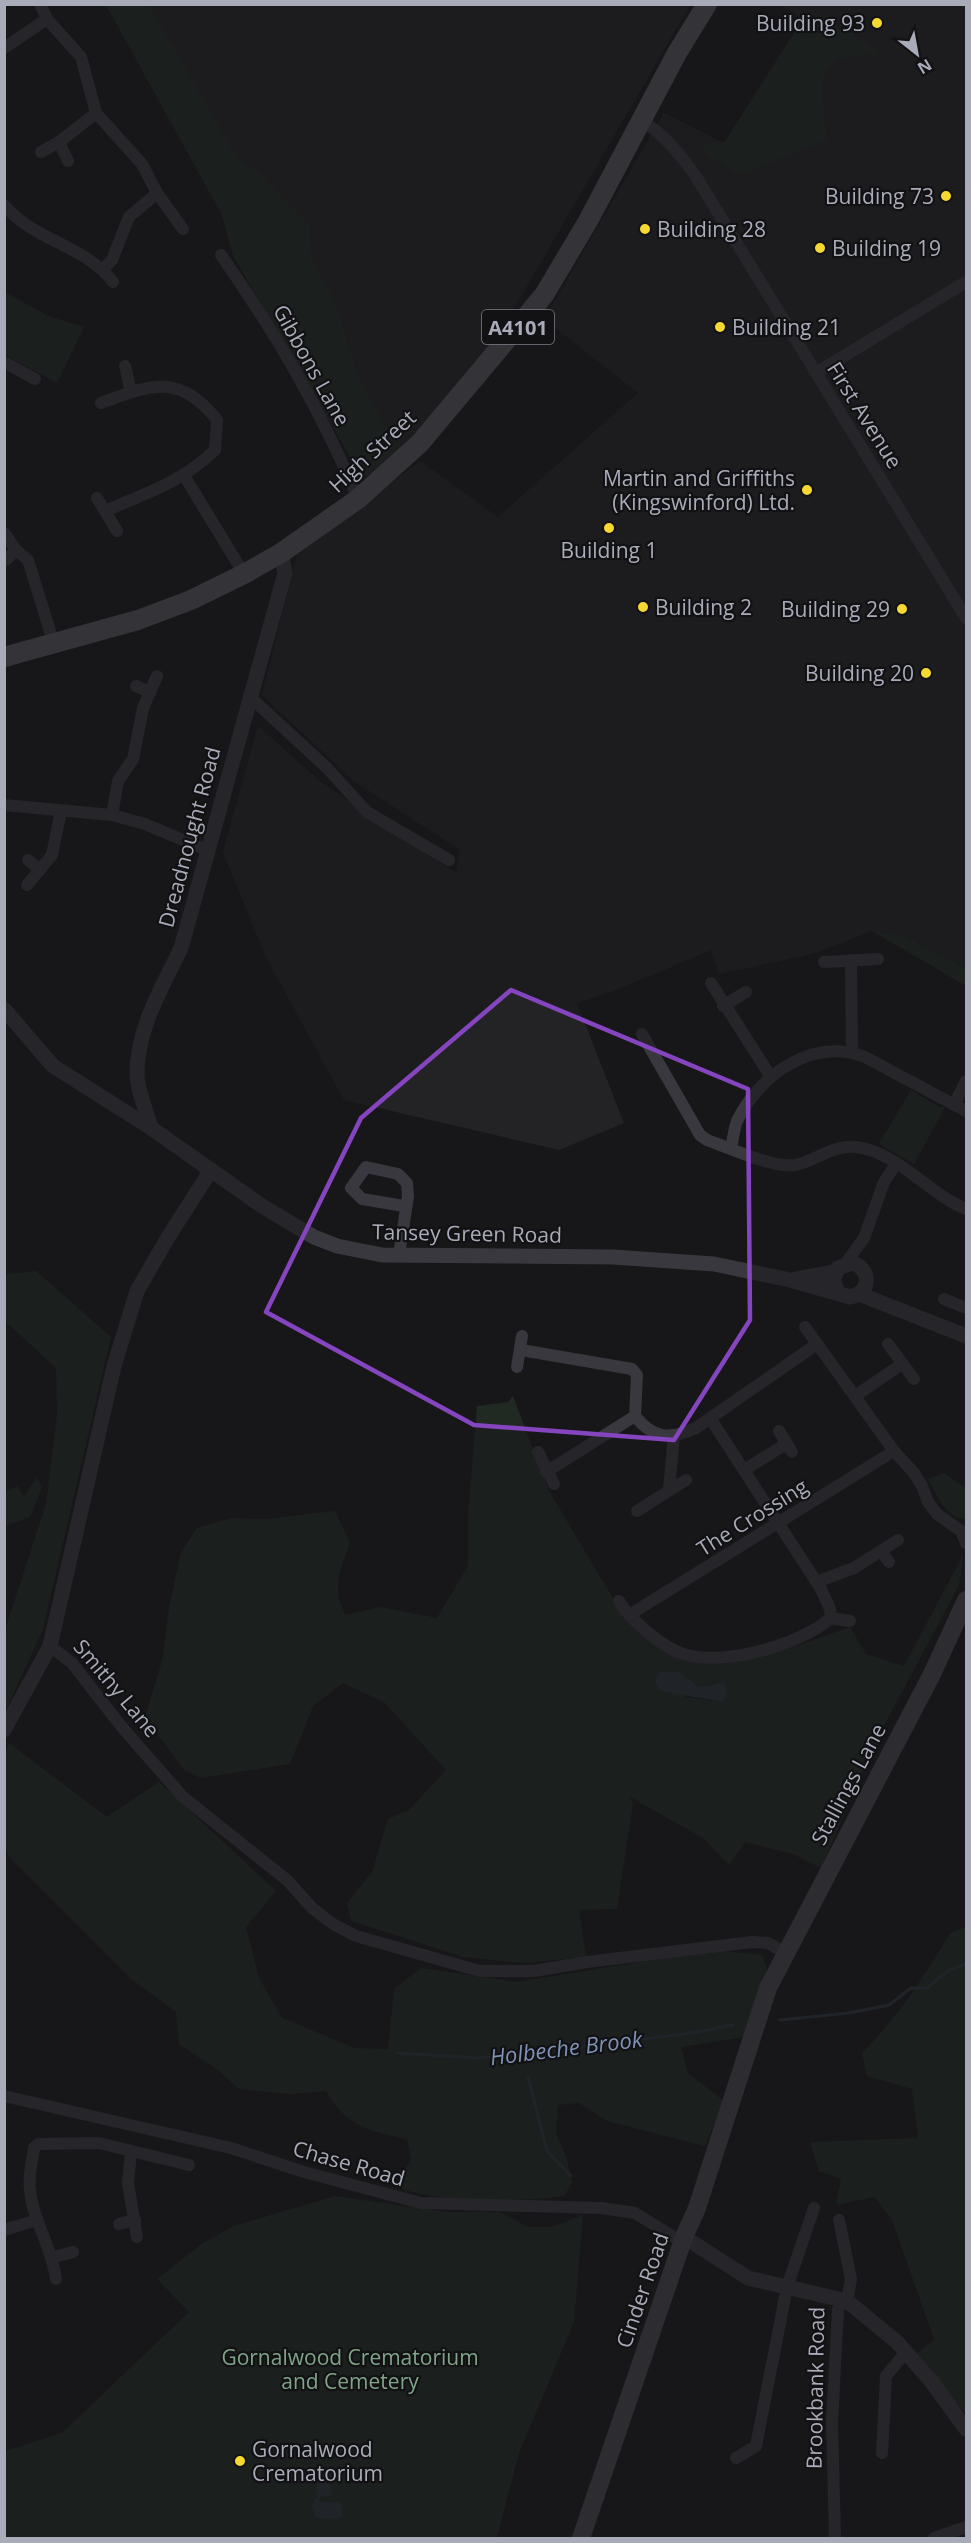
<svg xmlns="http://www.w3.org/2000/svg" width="971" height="2543" font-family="'Open Sans',sans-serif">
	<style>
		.built { fill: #232326 }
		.green { fill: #212923; fill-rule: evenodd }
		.water { fill: #2c333d }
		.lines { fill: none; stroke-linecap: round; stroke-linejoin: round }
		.stream { stroke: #2c333d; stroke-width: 3 }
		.minor { stroke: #38383e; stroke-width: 12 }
		.tertiary { stroke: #38383e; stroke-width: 15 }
		.secondary { stroke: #46464e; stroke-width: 18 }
		.primary { stroke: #54545d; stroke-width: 20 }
		.marked { fill: none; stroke: #8445be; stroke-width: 4.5; stroke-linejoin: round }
		.poi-dot { fill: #f6d832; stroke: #121214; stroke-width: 2 }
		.labels { text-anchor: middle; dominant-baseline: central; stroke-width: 4.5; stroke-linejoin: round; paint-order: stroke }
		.shield { fill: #121214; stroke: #7c7d88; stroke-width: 1.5 }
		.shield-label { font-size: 20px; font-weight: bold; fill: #a9abb9 }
		.poi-label { font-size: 21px; fill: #a9abb9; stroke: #121214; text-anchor: end }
		.street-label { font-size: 21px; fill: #a9abb9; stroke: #121214 }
		.park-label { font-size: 21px; fill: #7fa488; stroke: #121214 }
		.water-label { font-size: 22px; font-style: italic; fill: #7f92b5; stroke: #121214 }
	</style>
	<rect width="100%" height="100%" fill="#171719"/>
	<!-- built -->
	<g class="built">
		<polygon points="149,5 690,5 494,343 433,417 399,452"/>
		<polygon points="782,5 966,5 966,969 905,936 872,931 812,954 719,974 711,950 614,991 577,1003 624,1123 559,1150 344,1100 265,955 223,852 258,726 321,782 456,873 460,850 354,781 262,695 297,555 420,461 498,517 638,393 544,319 664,113 724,143 803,19"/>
	</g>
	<!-- green -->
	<g class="green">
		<polygon points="106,5 149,5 238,160 253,168 309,225 312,262 335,302 357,375 399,452 363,479 233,256 222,215"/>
		<polygon points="819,15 879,52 838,59 825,70 822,91 826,140 741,175 709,157 701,144 724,143 803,19"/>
		<polygon points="5,292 48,316 84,327 57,383 5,355"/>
		<polygon points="872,931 905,936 966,969 966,986"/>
		<polygon points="911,1090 939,1107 945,1107 914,1164 879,1144"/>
		<polygon points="36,1271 111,1337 43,1629 5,1712 5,1630 46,1504 57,1414 56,1368 5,1321 5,1274"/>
		<path d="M513,1396L548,1489L612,1597L633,1624L684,1660L726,1664L791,1648L850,1627L866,1654L904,1666L963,1555L959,1585L877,1739L821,1868L793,1854L745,1842L729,1865L703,1838L630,1797L633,1803L617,1909L579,1910L586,1957L523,1963L464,1957L351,1921L347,1903L372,1872L388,1819L409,1810L446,1770L384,1702L343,1683L313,1706L290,1764L201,1778L184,1770L145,1717L162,1661L169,1608L181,1552L197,1528L232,1518L266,1519L335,1511L350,1543C339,1573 332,1585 345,1615L381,1607L437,1618L468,1566V1515L477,1406L508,1402ZM678,1673L699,1687L713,1684L722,1702L686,1697Z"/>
		<path d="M944,1473L966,1488V1519C945,1517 938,1496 928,1479Z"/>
		<polygon points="37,1477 42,1487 30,1517 5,1526 5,1492 17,1486 24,1497"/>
		<path d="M9,1743L107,1817L159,1782L276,1891L246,1927L259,1978L282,2018L355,2048L388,2049L394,1989L421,1968L516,1982L715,1950L762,1955L767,1969L744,2037L681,2047L688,2073L724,2101L705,2146L607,2121L579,2103L558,2105L556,2133L567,2159L572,2183L564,2196C522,2202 436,2204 398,2187L401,2175L411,2160L407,2139C367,2130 348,2128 326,2091L290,2094L239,2089L218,2070L179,2044L176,2012L130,1978L10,1858L5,1847L4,1758Z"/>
		<path d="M966,1927V2414L915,2355L934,2339L892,2220L875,2197L836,2205L841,2179L819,2171L810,2142L918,2138L912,2089L867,2076L862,2053C897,2018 925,1976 950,1933Z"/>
		<polygon points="335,2196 446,2212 500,2212 528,2227 552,2227 583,2215 574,2322 519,2453 497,2538 5,2538 5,2451 62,2433 189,2312 157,2279 203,2243 234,2226"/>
	</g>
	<!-- water -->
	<g class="water">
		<polygon points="659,1672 678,1672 699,1687 724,1683 727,1690 723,1702 660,1691 655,1681"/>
		<polygon points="320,2476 322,2483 330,2483 331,2495 320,2497 318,2502 341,2502 343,2517 335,2519 316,2518 312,2506 318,2495 316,2488"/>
	</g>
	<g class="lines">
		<!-- stream -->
		<g class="stream">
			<polyline points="780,2020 849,2013 889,2005 911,1988 927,1988 949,1970 966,1964"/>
			<polyline points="398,2053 479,2058 686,2034 733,2025"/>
			<polyline points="528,2077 547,2151 571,2176"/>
		</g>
		<!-- minor -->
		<g class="minor">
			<polyline points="40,4 47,19 81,57 96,113 142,164 157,193 183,229"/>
			<polyline points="4,48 47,19"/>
			<path d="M643,121C665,136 679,153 695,175L966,618"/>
			<polyline points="59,142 68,161"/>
			<polyline points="41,152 59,142 96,113"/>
			<path d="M4,205C34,241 85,245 113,282"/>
			<path d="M221,255C276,334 321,410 358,499"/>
			<polyline points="103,269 112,260 129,217 157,193"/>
			<polyline points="4,362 35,379"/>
			<polyline points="125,366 131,392"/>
			<polyline points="816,373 966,282"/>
			<path d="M101,403C150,385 179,372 217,420L215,450C182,482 146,493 105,511"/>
			<polyline points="185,477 244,574"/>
			<polyline points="97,498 117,531"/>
			<polyline points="5,534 16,550 28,560 54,644"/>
			<polyline points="6,560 16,550"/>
			<polyline points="136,686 150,692"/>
			<polyline points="249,696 327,768 367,812 449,860"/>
			<polyline points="4,805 112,815 145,824 209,851"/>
			<polyline points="112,815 118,781 133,759 143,708 157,676"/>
			<polyline points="28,860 40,870"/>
			<polyline points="27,885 52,855 61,811"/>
			<polyline points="851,960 852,1052"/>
			<polyline points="824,962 878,959"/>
			<polyline points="711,983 771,1077"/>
			<polyline points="723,1006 746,992"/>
			<path d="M642,1034L700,1135L707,1140C730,1148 772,1168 795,1165C814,1162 833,1144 856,1147C896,1151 932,1196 966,1209"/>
			<polyline points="954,1105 966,1081"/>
			<path d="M731,1148C733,1140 734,1129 737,1121C760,1074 813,1037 865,1057L966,1111"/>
			<polyline points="399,1255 408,1196 407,1183 398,1174 366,1167 351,1188 362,1199 404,1206"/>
			<polyline points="846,1263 864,1238 884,1182 896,1164"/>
			<polyline points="944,1299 966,1308"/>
			<polyline points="805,1327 894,1451 914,1473 922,1486 928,1502 937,1514 961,1531 966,1543"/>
			<polyline points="888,1344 914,1379"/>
			<path d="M521,1350L632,1369L637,1375L635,1416C653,1439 670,1440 696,1428L817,1344"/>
			<polyline points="517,1367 522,1336"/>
			<polyline points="855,1396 902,1364"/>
			<polyline points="710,1418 821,1589 830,1609 831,1618"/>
			<polyline points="779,1431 792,1452"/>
			<polyline points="538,1452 554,1484"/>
			<polyline points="744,1470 786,1444"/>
			<polyline points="546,1472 635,1416"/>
			<polyline points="669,1490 674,1435"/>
			<polyline points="637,1511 686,1480"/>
			<polyline points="881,1551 889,1562"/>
			<polyline points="816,1582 854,1568 898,1540"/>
			<path d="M619,1601C630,1620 665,1650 687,1655C729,1665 798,1645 831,1618"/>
			<polyline points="629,1615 894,1451"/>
			<polyline points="831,1618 850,1621"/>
			<polyline points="50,1646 72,1663 121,1726 183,1797 288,1881 312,1908 333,1924 356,1936 480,1971 534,1971 587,1962 752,1942 768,1943 784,1952"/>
			<polyline points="4,2096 231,2148 304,2172 421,2203 601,2208 635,2213 682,2242"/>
			<polyline points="131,2152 128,2183 137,2237"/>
			<polyline points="839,2220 851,2279 847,2301"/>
			<polyline points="119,2224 135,2220"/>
			<polyline points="4,2230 37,2220"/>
			<polyline points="54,2257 73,2252"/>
			<path d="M56,2279C52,2247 33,2221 30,2190C28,2176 32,2162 34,2148L38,2144L99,2143L189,2165"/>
			<polyline points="882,2453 886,2376 906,2352"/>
			<polyline points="736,2458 756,2446 787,2287 814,2208"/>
			<polyline points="835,2538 832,2422 838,2310 842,2300"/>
			<polyline points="934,2538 966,2527"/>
		</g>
		<!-- tertiary -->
		<g class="tertiary">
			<path d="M4,1009L53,1066L151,1128L262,1206L314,1237L337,1246L382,1255L613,1257L714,1264L790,1280L850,1297C871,1293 872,1269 852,1263L838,1268L833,1280L838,1292"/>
			<path d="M151,1128C147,1112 137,1091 137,1074C137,1028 162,988 181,948L285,573L281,553"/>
			<polyline points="796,1279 835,1272"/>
			<polyline points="859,1294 966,1336"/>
			<polyline points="4,1730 50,1646 114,1366 137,1291 167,1239 211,1170"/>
			<polyline points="684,2237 748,2278 847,2301 897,2342 931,2381 966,2429"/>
		</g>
		<!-- secondary -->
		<polyline class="secondary" points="581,2538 684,2237 697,2208 768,1988 932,1674 966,1600"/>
		<!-- primary -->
		<polyline class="primary" points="4,657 138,620 191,600 244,574 281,553 358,499 420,443 544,295 588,221 677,53 707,4"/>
	</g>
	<!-- marked area -->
	<path d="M0 0H971V2543H0ZM511,990L748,1089L750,1320L674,1440L474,1425L266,1312L361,1118Z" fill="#171719" fill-opacity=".55" fill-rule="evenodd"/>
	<path class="marked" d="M511,990L748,1089L750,1320L674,1440L474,1425L266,1312L361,1118Z"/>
	<!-- markers -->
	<g class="poi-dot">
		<circle cx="877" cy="23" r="6"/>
		<circle cx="946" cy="196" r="6"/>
		<circle cx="645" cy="229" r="6"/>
		<circle cx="820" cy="248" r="6"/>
		<circle cx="720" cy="327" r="6"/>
		<circle cx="807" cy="490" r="6"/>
		<circle cx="609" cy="528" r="6"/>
		<circle cx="643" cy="607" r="6"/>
		<circle cx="902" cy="609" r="6"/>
		<circle cx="926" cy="673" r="6"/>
		<circle cx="240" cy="2461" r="6"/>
	</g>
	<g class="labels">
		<!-- shield labels -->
		<rect class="shield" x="482" y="310" width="72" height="34" rx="4.5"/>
		<g class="shield-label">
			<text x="518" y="327">A4101</text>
		</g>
		<!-- poi labels -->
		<g class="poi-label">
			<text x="865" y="23">Building 93</text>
			<text x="934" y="196">Building 73</text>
			<text x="657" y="229" text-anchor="start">Building 28</text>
			<text x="832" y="248" text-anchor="start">Building 19</text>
			<text x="732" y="327" text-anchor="start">Building 21</text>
			<text x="795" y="478">Martin and Griffiths<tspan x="795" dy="24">(Kingswinford) Ltd.</tspan></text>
			<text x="609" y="550" text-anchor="middle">Building 1</text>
			<text x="655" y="607" text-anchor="start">Building 2</text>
			<text x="890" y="609">Building 29</text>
			<text x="914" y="673">Building 20</text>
			<text x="252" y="2449" text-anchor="start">Gornalwood<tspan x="252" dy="24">Crematorium</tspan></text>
		</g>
		<!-- street labels -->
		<g class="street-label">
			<text transform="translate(312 365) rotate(61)">Gibbons Lane</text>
			<text transform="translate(865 415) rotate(58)">First Avenue</text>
			<text transform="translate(372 451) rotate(-43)">High Street</text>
			<text transform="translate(189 837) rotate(-75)">Dreadnought Road</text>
			<text transform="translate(467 1233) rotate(1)">Tansey Green Road</text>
			<text transform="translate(752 1517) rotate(-32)">The Crossing</text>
			<text transform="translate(117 1688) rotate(50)">Smithy Lane</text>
			<text transform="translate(848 1784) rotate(-62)">Stallings Lane</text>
			<text transform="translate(349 2163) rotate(16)">Chase Road</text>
			<text transform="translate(642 2290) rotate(-71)">Cinder Road</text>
			<text transform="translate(815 2388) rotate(-89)">Brookbank Road</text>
		</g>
		<!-- park labels -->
		<g class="park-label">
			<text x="350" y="2357">Gornalwood Crematorium<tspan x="350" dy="24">and Cemetery</tspan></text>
		</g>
		<!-- water labels -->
		<g class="water-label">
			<text transform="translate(566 2047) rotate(-7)">Holbeche Brook</text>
		</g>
	</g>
	<!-- border -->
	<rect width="971" height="2543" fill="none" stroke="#a9abb9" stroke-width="12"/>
	<!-- north arrow -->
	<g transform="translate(917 54) rotate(149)" stroke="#121214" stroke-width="4.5" paint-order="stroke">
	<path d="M0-4.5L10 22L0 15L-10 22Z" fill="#a9abb9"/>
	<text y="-9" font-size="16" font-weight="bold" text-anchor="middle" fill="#a9abb9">N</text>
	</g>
</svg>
